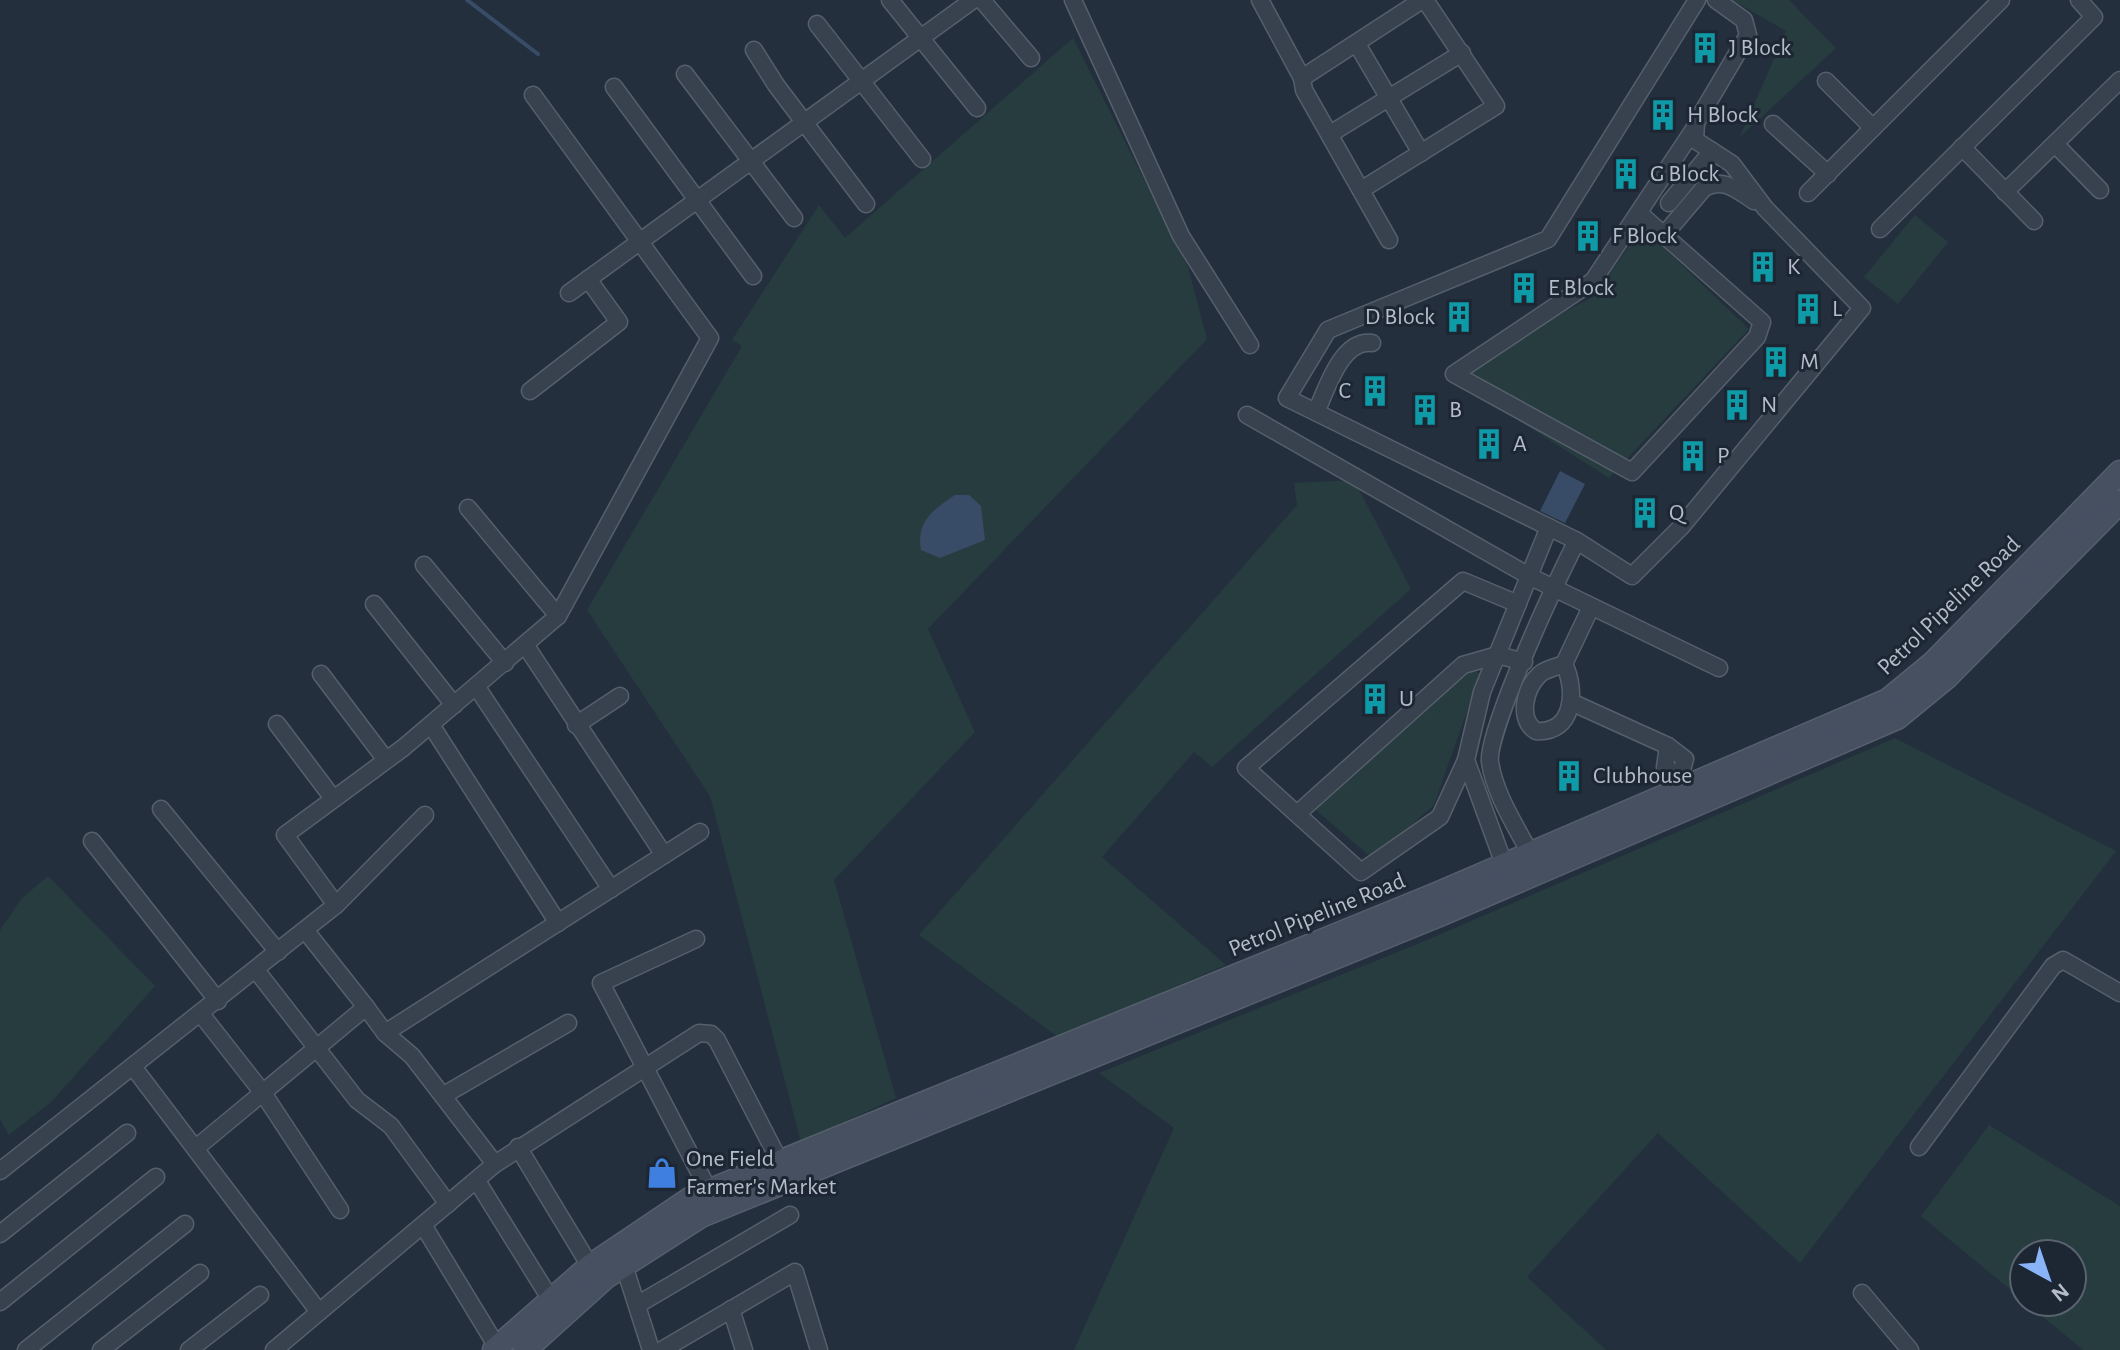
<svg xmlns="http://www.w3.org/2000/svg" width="2120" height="1350" font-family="'Alegreya Sans',sans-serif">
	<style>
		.green { fill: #263c3f }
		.water { fill: #394c67 }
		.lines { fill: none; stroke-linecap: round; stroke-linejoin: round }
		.stream { stroke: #394c67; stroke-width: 4 }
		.street-casing { stroke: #565f6c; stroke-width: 19 }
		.secondary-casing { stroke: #565f6c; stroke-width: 25 }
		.street { stroke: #38414e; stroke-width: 16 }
		.secondary { stroke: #465061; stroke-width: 22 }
		.labels { text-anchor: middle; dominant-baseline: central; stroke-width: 6; stroke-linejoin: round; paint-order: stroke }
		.poi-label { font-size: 24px; fill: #b4bcc9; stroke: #1d2633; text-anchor: start }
		.street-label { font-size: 24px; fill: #b4bcc9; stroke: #1d2633 }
	</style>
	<rect width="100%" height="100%" fill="#242f3e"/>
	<!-- green -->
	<g class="green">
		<polygon points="1732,0 1789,0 1836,48 1740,137 1786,31"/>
		<polygon points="1073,38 1188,267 1207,339 928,629 975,732 834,880 896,1098 801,1142 710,796 587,610 742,346 732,340 819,205 845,238"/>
		<polygon points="1915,215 1948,242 1898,304 1864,277"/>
		<polygon points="1642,227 1749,329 1609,478 1444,373 1595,296"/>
		<polygon points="1354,480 1411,589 1212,767 1194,752 1102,857 1226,965 1058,1037 919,935 1297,505 1294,483"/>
		<polygon points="1468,667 1480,674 1434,805 1373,859 1310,805"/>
		<polygon points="1895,738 2116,851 1800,1263 1658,1133 1527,1277 1606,1350 1074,1350 1174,1128 1099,1073 1427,940"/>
		<polygon points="48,876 155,986 51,1102 9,1135 0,1119 0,930 22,898"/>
		<polygon points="1989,1125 2120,1206 2120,1350 2083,1350 2025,1302 2072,1302 2072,1254 2024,1254 2024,1301 1921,1216"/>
	</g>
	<!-- water -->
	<g class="water">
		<polygon points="1560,471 1585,484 1565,523 1540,511"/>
		<path d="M955,495H969L981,506L985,540L940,558L921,550C916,521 933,510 955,495Z"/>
	</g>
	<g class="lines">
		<!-- stream -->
		<polyline class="stream" points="467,0 538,54"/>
		<defs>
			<g id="street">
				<polyline points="890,0 977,108"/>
				<polyline points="982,0 1031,58"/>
				<polyline points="1073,0 1181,236 1250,345"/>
				<polyline points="1260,0 1302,78"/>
				<polyline points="1697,0 1548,239 1328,330 1287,398 1577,541 1632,576 1682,526 1862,308 1765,208 1732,164 1695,140 1696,123 1748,35 1744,20 1716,0"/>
				<polyline points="817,24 922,159"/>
				<polyline points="1357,44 1421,153"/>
				<polyline points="754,50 776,85 866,204"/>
				<polyline points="685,74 794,218"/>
				<polyline points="1826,81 1873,128"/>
				<polyline points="614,87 753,276"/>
				<polyline points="1773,124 1828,174"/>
				<polyline points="1330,134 1462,53"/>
				<polyline points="2055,144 2100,190"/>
				<polyline points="1962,147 2034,221"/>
				<polyline points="1361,190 1496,106 1425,0"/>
				<polyline points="2005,192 2120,80"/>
				<polyline points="1808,193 2001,0"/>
				<polyline points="1669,203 1712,151"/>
				<polyline points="1639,213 1762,322 1757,337 1632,472 1454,374 1593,281 1694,129"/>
				<polyline points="1880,229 2094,17 2079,0"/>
				<path d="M1664,235L1704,188C1724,177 1737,190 1754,201"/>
				<polyline points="1389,240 1304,90 1302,78 1422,0"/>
				<polyline points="569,293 973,0"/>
				<polyline points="530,391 619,322 588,279"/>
				<path d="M1316,412C1327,389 1341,339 1372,343"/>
				<polyline points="1247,415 1529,576 1719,668"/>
				<polyline points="468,508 558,616 710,338 533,95"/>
				<polyline points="424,565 505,663"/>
				<polyline points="374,604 454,705"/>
				<polyline points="526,646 664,855"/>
				<path d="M1564,664C1577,690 1574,734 1536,731C1517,719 1525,688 1540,674C1546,669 1556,667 1564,664L1591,607"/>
				<polyline points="321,674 386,760"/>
				<polyline points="476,686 611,889"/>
				<polyline points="1571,702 1668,746 1685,759 1680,777"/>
				<polyline points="277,724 332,797"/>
				<polyline points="431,725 558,923"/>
				<polyline points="576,725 620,696"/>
				<polyline points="1668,746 1665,767 1680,777 1683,785"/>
				<polyline points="1466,760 1440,817 1361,872 1246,768 1463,581 1518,604"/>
				<polyline points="161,809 278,952"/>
				<polyline points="1297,814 1463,665 1498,655 1524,662"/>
				<polyline points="92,841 218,1001"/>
				<path d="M1535,863C1520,832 1495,797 1490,762C1486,733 1559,574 1577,541"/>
				<polyline points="1508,875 1466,760 1482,692 1549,527"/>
				<polyline points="336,905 425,815"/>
				<polyline points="305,930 366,1007"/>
				<polyline points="696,939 601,983 709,1191"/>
				<polyline points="256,970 357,1100 391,1126 448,1204"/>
				<polyline points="201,1014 263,1093 340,1210"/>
				<polyline points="385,1033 700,832"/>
				<polyline points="134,1068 319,1312"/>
				<polyline points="444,1095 568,1023"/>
				<polyline points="518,1147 590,1266"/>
				<polyline points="1919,1147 2053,966 2063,960 2120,993"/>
				<polyline points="196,1148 366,1007 385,1033 412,1056 495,1164"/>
				<polyline points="0,1171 336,905 285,835 403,748 558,616"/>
				<polyline points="477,1181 551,1300"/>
				<polyline points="423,1225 499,1350"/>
				<polyline points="0,1234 127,1133"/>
				<polyline points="621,1256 651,1350"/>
				<polyline points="1862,1293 1910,1350"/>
				<polyline points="0,1302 156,1177"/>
				<polyline points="637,1305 790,1215"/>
				<polyline points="731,1309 744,1350"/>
				<polyline points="26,1350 185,1224"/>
				<polyline points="101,1350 200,1273"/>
				<polyline points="189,1350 260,1295"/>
				<polyline points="274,1350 495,1164 699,1033 711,1034 717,1040 780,1162"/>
				<polyline points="662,1350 795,1272 819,1350"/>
			</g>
			<g id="secondary">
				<polyline points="494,1350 590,1266 691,1198 1434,895 1888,700 1933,663 2120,472"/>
				<polyline points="525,1350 606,1277 701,1216 1442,914 1897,718 1947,677 2120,502"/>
			</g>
		</defs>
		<!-- street casing -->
		<use href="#street" class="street-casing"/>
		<!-- secondary casing -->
		<use href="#secondary" class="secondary-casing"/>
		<!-- street -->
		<use href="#street" class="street"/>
		<!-- secondary -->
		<use href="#secondary" class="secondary"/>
	</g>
	<!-- icons -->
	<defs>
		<symbol id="building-bare" viewBox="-9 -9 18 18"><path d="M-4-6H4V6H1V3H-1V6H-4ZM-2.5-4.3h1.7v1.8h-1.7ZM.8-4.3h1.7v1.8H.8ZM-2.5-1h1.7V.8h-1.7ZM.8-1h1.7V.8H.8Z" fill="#0f9aa8" stroke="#1d2633" stroke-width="2.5" paint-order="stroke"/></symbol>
		<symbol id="shop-bare" viewBox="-9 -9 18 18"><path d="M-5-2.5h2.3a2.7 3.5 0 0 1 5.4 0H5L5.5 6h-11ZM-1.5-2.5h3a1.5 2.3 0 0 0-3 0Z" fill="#3f7fe0" stroke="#1d2633" stroke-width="2.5" paint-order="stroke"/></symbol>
	</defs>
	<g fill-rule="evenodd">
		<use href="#building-bare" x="1683" y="26" width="44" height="44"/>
		<use href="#building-bare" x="1641" y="93" width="44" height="44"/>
		<use href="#building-bare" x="1604" y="152" width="44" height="44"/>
		<use href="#building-bare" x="1566" y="214" width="44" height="44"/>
		<use href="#building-bare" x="1741" y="245" width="44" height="44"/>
		<use href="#building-bare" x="1502" y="266" width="44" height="44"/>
		<use href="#building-bare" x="1786" y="287" width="44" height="44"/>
		<use href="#building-bare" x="1437" y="295" width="44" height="44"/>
		<use href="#building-bare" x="1754" y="340" width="44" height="44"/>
		<use href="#building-bare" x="1353" y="369" width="44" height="44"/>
		<use href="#building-bare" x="1715" y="383" width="44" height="44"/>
		<use href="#building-bare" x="1403" y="388" width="44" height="44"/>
		<use href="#building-bare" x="1467" y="422" width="44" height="44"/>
		<use href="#building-bare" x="1671" y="434" width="44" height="44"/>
		<use href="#building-bare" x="1623" y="491" width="44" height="44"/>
		<use href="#building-bare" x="1353" y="677" width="44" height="44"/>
		<use href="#building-bare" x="1547" y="754" width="44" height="44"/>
		<use href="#shop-bare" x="640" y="1151" width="44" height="44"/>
	</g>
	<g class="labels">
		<!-- poi labels -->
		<g class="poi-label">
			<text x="1729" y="48">J Block</text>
			<text x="1687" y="115">H Block</text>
			<text x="1650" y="174">G Block</text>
			<text x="1612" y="236">F Block</text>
			<text x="1787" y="267">K</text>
			<text x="1548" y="288">E Block</text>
			<text x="1832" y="309">L</text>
			<text x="1435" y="317" text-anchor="end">D Block</text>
			<text x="1800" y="362">M</text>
			<text x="1351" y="391" text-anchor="end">C</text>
			<text x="1761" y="405">N</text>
			<text x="1449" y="410">B</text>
			<text x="1513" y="444">A</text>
			<text x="1717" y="456">P</text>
			<text x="1669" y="513">Q</text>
			<text x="1399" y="699">U</text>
			<text x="1593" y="776">Clubhouse</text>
			<text x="686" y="1159">One Field<tspan x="686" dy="28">Farmer's Market</tspan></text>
		</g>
		<!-- street labels -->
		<g class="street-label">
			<text transform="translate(1949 606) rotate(-44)">Petrol Pipeline Road</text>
			<text transform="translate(1317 915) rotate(-22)">Petrol Pipeline Road</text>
		</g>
	</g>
	<!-- north arrow -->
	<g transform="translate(2048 1278) rotate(140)"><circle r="38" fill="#1d2633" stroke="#59626f" stroke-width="2"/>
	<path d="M0-6L14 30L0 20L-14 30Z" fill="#8ab4f8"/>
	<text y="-12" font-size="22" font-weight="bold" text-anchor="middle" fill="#b4bcc9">N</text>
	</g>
</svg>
